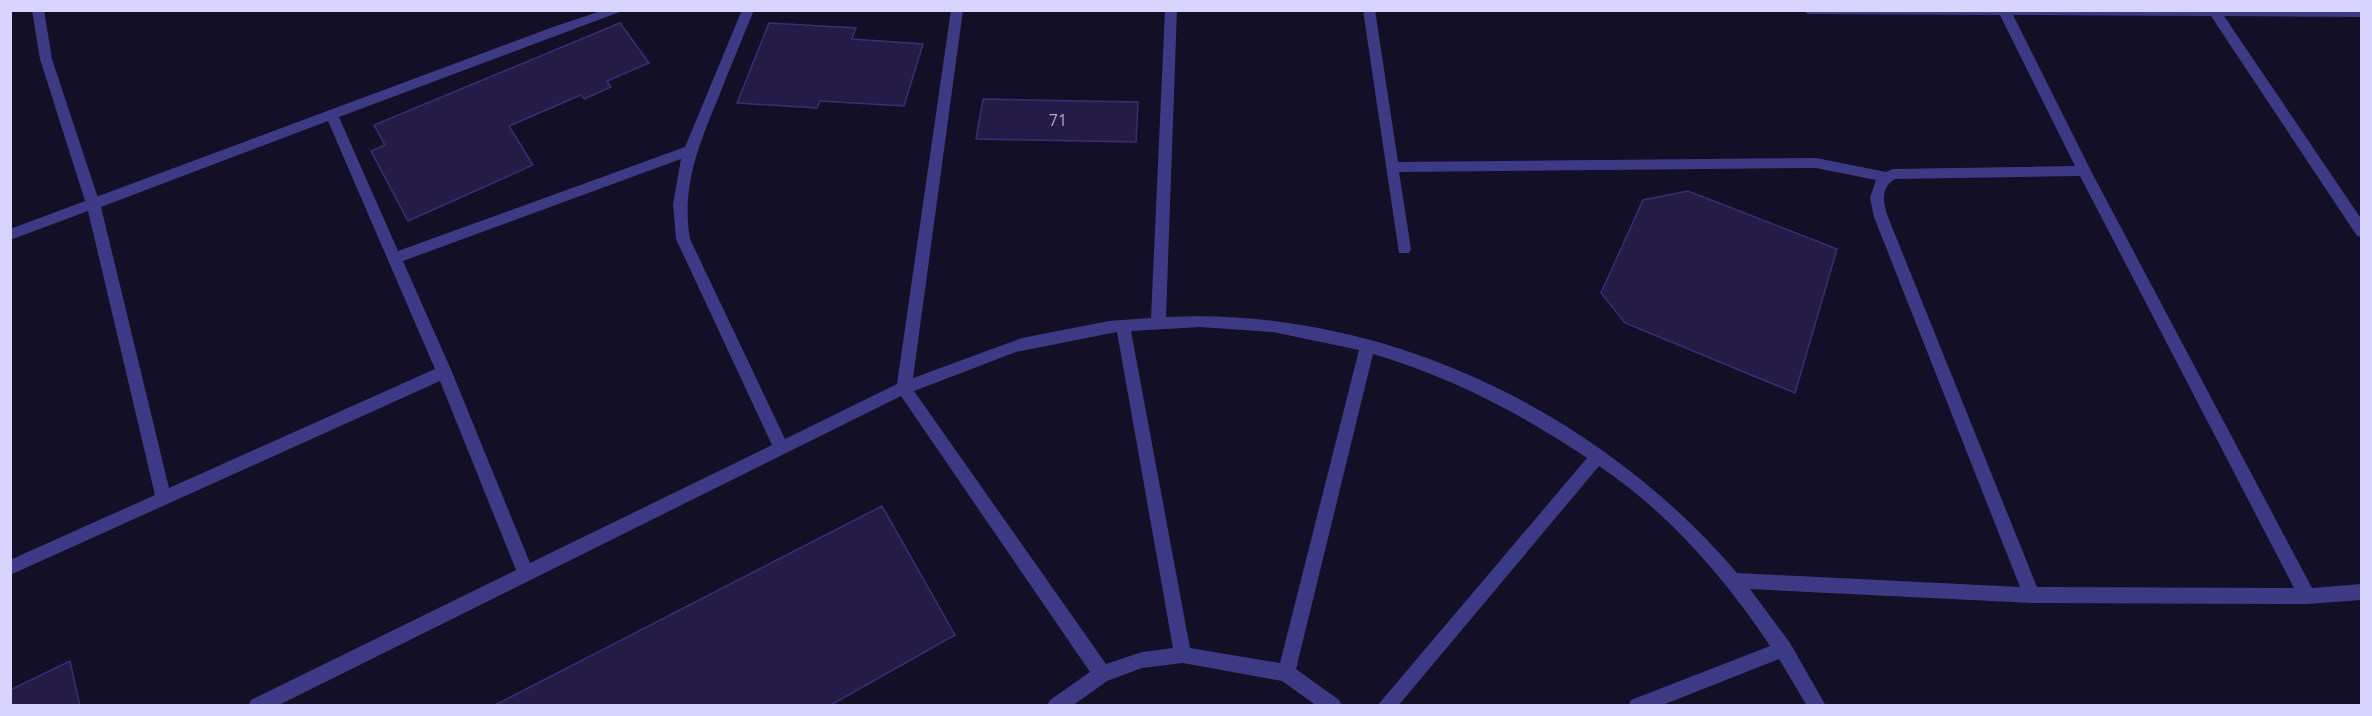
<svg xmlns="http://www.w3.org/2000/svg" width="2372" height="716" font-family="'Open Sans',sans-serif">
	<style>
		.building { fill: #241b47; stroke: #3b2d73; stroke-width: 1.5 }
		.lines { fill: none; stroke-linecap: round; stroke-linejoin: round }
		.lane { fill: #3d3a85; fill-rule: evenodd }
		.street { fill: #3d3a85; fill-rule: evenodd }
		.labels { text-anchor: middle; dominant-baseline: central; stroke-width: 5; stroke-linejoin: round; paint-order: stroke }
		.number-label { font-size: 16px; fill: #aca6d1 }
	</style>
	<rect width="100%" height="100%" fill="#130f26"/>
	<!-- building -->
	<g class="building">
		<polygon points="620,23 649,63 607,81 611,87 584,99 581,95 509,126 533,165 408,221 371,151 385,145 374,125"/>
		<polygon points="769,23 856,28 852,39 923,44 904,106 820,101 817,108 737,103"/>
		<polygon points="983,99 1138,102 1136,142 976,139"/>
		<polygon points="1688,191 1837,249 1795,393 1625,323 1601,293 1643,200"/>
		<polygon points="882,506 955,635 829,706 493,706"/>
		<polygon points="70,661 80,706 10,706 10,690"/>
	</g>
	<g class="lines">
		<!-- lane -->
		<polygon class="lane" points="32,10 44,10 52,59 100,204 98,208 93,209 86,204 40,59"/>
		<!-- street -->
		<path class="street" d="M604,10H625L339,117L398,251L685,147L742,10H754C742,39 730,68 719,96C699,144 681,187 690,239L785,439L897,384L951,10H963L913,378L1022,338L1109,321L1151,318L1165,10H1177L1166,317C1381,306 1598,410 1737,573L2020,587L1874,217L1870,198L1876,180L1816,168L1399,172L1411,249L1409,253H1399L1363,10H1375L1398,162L1816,158L1886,172L1893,169L2075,166L2000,15L1808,14L1802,10H2362V17L2224,16L2362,220V237L2357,236L2211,16L2013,15L2091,171L2312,588L2362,584V600L2307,604L2032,603L1750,589L1790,643L1826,706H1807L1779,659L1660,706H1628L1631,700L1770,646C1725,578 1668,512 1599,466L1398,706H1377L1587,458C1520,413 1451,377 1373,354L1296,669L1339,700L1342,706H1317L1282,681L1183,663L1142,668L1107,681L1072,706H1047L1050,700L1090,672L901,396L277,706H248L251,700L516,570L440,381L10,575V560L155,495L88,211L10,240V229L553,27ZM328,121L435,369L169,488L101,207ZM681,159L673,204L676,239L772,445L530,563L452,372L403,261ZM2080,176L2294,588L2037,587L1888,217C1883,202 1880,188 1895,179ZM1200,327L1273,332L1359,350L1280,663L1190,648L1131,331ZM1117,332L1173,648L1142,652L1106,664L914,391L1016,352Z"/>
	</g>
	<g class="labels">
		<!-- number labels -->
		<g class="number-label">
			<text x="1058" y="120">71</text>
		</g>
	</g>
	<!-- border -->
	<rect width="2372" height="716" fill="none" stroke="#d9d4ff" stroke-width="24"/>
</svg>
